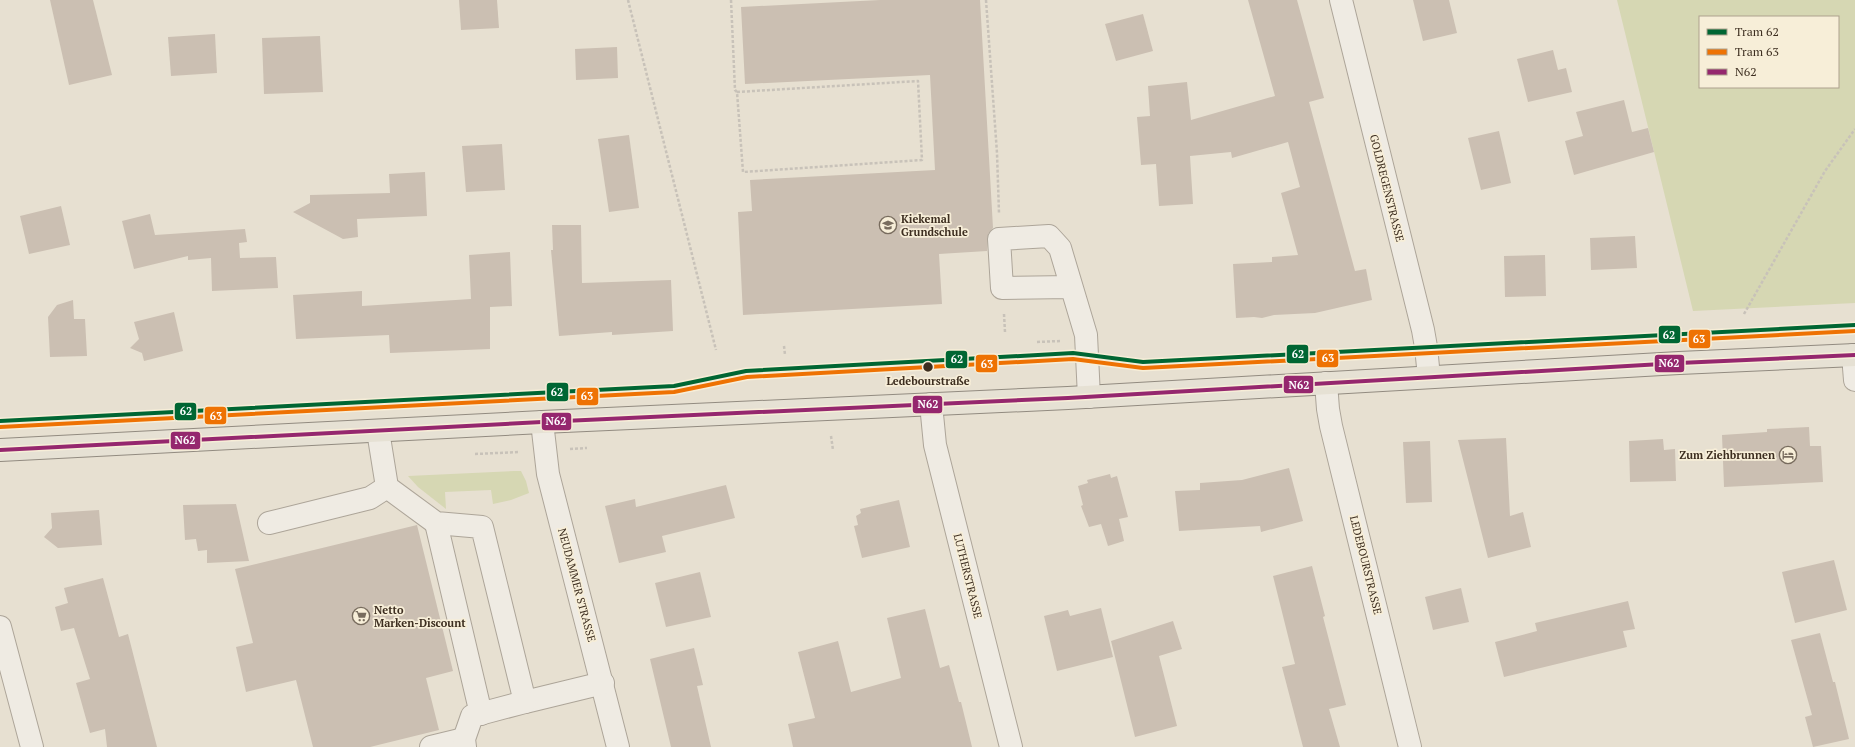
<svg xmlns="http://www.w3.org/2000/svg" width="1855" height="747" font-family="'PT Serif',serif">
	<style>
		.green { fill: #d6d7b3; fill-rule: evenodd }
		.building { fill: #cbbfb2 }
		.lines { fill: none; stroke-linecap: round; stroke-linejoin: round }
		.minor-casing { stroke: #ada599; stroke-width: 24 }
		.major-casing { stroke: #928b80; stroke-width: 24 }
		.path { stroke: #c8c2b9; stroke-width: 2.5; stroke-dasharray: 3 2; stroke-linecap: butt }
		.minor { stroke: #efebe3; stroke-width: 22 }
		.major { stroke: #e6e1d4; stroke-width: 22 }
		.bus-1-casing { stroke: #f7eed8; stroke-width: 7 }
		.bus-1 { stroke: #95276e; stroke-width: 4 }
		.tram-1-casing { stroke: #f7eed8; stroke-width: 7 }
		.tram-2-casing { stroke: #f7eed8; stroke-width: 7 }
		.tram-1 { stroke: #063; stroke-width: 4 }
		.tram-2 { stroke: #ee7203; stroke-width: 4 }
		.stop-dot { fill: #3d2e20; stroke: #f7eed8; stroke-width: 1.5 }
		.labels { text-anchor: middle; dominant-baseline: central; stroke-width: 3.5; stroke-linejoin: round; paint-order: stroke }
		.street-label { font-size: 11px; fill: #3d2e20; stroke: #f7eed8 }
		.poi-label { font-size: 11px; font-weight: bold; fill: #3d2e20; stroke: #f7eed8; text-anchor: start }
		.stop-label { font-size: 11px; font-weight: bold; fill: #3d2e20; stroke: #f7eed8 }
		.line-badge { stroke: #f7eed8; stroke-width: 1.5 }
		.badge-label { font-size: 11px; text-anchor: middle; font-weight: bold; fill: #fff }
	</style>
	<rect width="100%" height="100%" fill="#e7e0d1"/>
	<!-- green -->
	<g class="green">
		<path d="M1617,0H1855V303L1693,311ZM1700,17H1838V87H1700Z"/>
		<polygon points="514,471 521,471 526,481 529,493 511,500 493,504 491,490 445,492 446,509 418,487 408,476"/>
	</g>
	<!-- building -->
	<g class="building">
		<polygon points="50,0 93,0 112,75 69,85"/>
		<polygon points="459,0 497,0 499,28 461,30"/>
		<polygon points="880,0 980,0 993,228 988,234 987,251 939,254 942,304 743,315 738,212 752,211 750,180 935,170 930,75 745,84 741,7"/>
		<polygon points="1248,0 1297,0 1324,98 1309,102 1355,271 1366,269 1372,300 1315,313 1274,315 1262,318 1254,317 1236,318 1233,264 1272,262 1272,257 1298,255 1281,193 1300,187 1288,142 1232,158 1231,152 1190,156 1193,204 1159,206 1156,164 1141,165 1137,117 1150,116 1148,86 1187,82 1191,120 1275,96"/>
		<polygon points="1413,0 1449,0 1457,33 1423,41"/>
		<polygon points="1143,14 1153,51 1116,61 1105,24"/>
		<polygon points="215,34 217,73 171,76 168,37"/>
		<polygon points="320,36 323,92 264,94 262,38"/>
		<polygon points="617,47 618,78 576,80 575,49"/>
		<polygon points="1553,50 1558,70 1566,68 1572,92 1528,102 1517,59"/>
		<polygon points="1624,100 1632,132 1648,128 1654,152 1574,175 1565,141 1583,136 1576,112"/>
		<polygon points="1499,131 1511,183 1481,190 1468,138"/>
		<polygon points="629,135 639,208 609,212 598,139"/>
		<polygon points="502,144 505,190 466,192 462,146"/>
		<polygon points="425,172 427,216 357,219 358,237 343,239 293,212 310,203 310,195 390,193 389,174"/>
		<polygon points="61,206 70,245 29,254 20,216"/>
		<polygon points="150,214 155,235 245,229 247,242 239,243 240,258 276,257 278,288 212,291 211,258 188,260 188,256 134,269 122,221"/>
		<polygon points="552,225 581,225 582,283 671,280 673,331 612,335 612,332 559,336 551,250 553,250"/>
		<polygon points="1635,236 1637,268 1591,270 1590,238"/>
		<polygon points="510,252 512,306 490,307 490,349 390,353 389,335 296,339 293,295 362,291 362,306 471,299 469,255"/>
		<polygon points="1545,255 1546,296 1505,297 1504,256"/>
		<polygon points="73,300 74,319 85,319 87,356 50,357 48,317 57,305"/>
		<polygon points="174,312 183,351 144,361 142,353 130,348 139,339 134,322"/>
		<polygon points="1809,427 1810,446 1821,446 1823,482 1724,487 1722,435 1767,432 1767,429"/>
		<polygon points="1506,438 1510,516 1523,512 1531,547 1488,558 1458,440"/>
		<polygon points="1663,439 1664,450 1675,449 1676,481 1630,482 1629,441"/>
		<polygon points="1430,441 1432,502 1406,503 1403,442"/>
		<polygon points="1289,468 1303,521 1261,532 1260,526 1179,531 1175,491 1200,490 1200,483 1242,480"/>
		<polygon points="1110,474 1111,478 1117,476 1128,517 1119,519 1124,541 1108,546 1101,524 1089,527 1081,506 1083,505 1078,486 1088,483 1087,480"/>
		<polygon points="726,485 735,518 662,536 666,552 619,563 605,506 635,499 636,507"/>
		<polygon points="899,500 910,547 862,558 854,526 858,525 856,516 861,513 860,509"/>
		<polygon points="236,504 249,561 207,563 207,550 198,551 196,539 185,540 183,505"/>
		<polygon points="99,510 102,545 58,548 44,537 52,528 51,513"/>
		<polygon points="417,525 453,671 426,678 439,730 370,747 313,747 296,680 246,692 236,647 253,643 235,569"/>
		<polygon points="1834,560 1847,610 1795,623 1782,572"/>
		<polygon points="1312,566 1325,616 1323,617 1346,705 1329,709 1340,747 1303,747 1282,667 1295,664 1273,576"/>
		<polygon points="700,572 711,617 666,627 655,583"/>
		<polygon points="103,578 119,637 128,634 157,747 107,747 105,729 90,733 76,683 90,679 74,628 61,631 55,607 68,603 64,588"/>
		<polygon points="1461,588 1469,622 1433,630 1425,597"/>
		<polygon points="1628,601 1635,629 1623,631 1627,647 1504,677 1495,642 1537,631 1535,623"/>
		<polygon points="1101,608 1113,657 1057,671 1044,616 1068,610 1070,616"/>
		<polygon points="925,609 940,668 949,665 959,702 961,702 972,747 793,747 788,724 815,718 798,652 838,641 851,692 901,678 887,618"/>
		<polygon points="1173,621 1182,649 1159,656 1177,726 1135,737 1111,641"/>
		<polygon points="1820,633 1833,682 1835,682 1849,739 1813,747 1805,717 1812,715 1791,640"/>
		<polygon points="694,648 703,685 697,686 711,747 671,747 650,659"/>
	</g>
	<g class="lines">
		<defs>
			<g id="minor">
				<polyline points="1341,0 1423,330 1426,347 1429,377"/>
				<polyline points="1071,287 1002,288 999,239 1049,236 1060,248 1086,335 1089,397"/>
				<polyline points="1853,355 1855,380"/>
				<polyline points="1326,383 1328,409 1331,426 1410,747"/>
				<polyline points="931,404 935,445 1011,747"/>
				<polyline points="542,422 548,474 618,747"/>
				<polyline points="378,431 387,487 436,523 482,527 525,702 603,683"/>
				<polyline points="269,523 370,498 387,487"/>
				<polyline points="436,523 481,714"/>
				<polyline points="0,627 32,747"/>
				<polyline points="431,747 464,739"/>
				<polyline points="465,747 464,739 472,716 525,702"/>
			</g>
			<polyline id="major" points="0,450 542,422 1068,398 1679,363 1855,355"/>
		</defs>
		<!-- minor casing -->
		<use href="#minor" class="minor-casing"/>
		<!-- major casing -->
		<use href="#major" class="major-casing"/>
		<!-- path -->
		<g class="path">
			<polyline points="628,0 716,350"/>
			<polyline points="731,0 735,90 737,92 743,172 922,160 918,81 737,92"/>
			<polyline points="986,0 997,153 999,213"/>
			<polyline points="1004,314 1005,332"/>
			<polyline points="1744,314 1825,171 1855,129"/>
			<polyline points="1037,342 1060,341"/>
			<polyline points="784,346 785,355"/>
			<polyline points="831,436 833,450"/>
			<polyline points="570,449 587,448"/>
			<polyline points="475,454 520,452"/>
		</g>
		<!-- minor -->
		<use href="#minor" class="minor"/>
		<!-- major -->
		<use href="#major" class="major"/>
		<defs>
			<polyline id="bus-1" points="0,450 542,422 1068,398 1679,363 1855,355"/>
		</defs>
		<!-- bus-1 casing -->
		<use href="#bus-1" class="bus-1-casing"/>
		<!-- bus-1 -->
		<use href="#bus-1" class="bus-1"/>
		<defs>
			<polyline id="tram-1" points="0,421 674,386 746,371 1073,353 1143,362 1855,325"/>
			<polyline id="tram-2" points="0,427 674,392 747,377 1073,359 1143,368 1855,331"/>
		</defs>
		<!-- tram-1 casing -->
		<use href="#tram-1" class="tram-1-casing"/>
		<!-- tram-2 casing -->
		<use href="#tram-2" class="tram-2-casing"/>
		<!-- tram-1 -->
		<use href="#tram-1" class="tram-1"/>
		<!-- tram-2 -->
		<use href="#tram-2" class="tram-2"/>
	</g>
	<!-- icons -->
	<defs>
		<symbol id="school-ring" viewBox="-11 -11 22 22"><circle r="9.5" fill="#f7eed8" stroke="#786c5e" stroke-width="1.5"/><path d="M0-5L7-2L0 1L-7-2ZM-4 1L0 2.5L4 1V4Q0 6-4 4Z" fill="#786c5e"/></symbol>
		<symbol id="hotel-ring" viewBox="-11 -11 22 22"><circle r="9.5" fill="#f7eed8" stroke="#786c5e" stroke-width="1.5"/><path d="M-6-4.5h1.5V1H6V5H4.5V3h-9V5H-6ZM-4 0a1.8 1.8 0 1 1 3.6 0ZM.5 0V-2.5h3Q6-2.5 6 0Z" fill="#786c5e"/></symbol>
		<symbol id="supermarket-ring" viewBox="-11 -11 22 22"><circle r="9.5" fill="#f7eed8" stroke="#786c5e" stroke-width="1.5"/><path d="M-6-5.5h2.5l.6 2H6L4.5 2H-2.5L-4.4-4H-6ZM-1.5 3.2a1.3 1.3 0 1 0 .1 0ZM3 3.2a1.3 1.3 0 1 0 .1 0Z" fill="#786c5e"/></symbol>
	</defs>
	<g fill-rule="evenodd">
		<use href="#school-ring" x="878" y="215" width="20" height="20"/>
		<use href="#hotel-ring" x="1778" y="445" width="20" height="20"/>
		<use href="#supermarket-ring" x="351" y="606" width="20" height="20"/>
	</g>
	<!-- markers -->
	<circle class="stop-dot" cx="928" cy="367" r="5.5"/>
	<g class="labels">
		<!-- street labels -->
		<g class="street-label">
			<text transform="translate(1387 188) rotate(76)">GOLDREGENSTRASSE</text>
			<text transform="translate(1366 565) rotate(76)">LEDEBOURSTRASSE</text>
			<text transform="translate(968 576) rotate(76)">LUTHERSTRASSE</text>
			<text transform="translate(577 585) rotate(75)">NEUDAMMER STRASSE</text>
		</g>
		<!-- poi labels -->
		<g class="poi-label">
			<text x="901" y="219">Kiekemal<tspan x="901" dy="13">Grundschule</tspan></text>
			<text x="1775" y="455" text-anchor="end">Zum Ziehbrunnen</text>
			<text x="374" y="610">Netto<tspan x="374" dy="13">Marken-Discount</tspan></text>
		</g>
		<!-- stop labels -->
		<g class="stop-label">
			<text x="928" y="381">Ledebourstraße</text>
		</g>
	</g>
	<g class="line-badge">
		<rect x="1658" y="325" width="23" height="19" rx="4" fill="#063"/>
		<rect x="1688" y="329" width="23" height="20" rx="4" fill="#ee7203"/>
		<rect x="1286" y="344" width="23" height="20" rx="4" fill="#063"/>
		<rect x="1316" y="349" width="23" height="19" rx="4" fill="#ee7203"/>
		<rect x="945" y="350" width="23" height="19" rx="4" fill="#063"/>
		<rect x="1654" y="354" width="31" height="19" rx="4" fill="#95276e"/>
		<rect x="975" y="354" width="23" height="19" rx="4" fill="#ee7203"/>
		<rect x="1283" y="375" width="31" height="19" rx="4" fill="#95276e"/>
		<rect x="546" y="382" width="23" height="20" rx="4" fill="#063"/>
		<rect x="576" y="387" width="23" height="19" rx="4" fill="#ee7203"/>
		<rect x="912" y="395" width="31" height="19" rx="4" fill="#95276e"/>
		<rect x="174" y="402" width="23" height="19" rx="4" fill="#063"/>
		<rect x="204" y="406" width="23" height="19" rx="4" fill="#ee7203"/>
		<rect x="541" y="412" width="31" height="19" rx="4" fill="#95276e"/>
		<rect x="170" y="431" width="31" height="19" rx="4" fill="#95276e"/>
	</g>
	<g class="badge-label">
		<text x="1669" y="339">62</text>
		<text x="1699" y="343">63</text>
		<text x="1298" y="358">62</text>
		<text x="1328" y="362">63</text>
		<text x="957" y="363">62</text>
		<text x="1669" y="367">N62</text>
		<text x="987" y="368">63</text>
		<text x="1299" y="389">N62</text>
		<text x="557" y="396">62</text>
		<text x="587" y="400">63</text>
		<text x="928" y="408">N62</text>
		<text x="186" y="415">62</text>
		<text x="216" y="420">63</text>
		<text x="556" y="425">N62</text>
		<text x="185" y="444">N62</text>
	</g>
	<!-- legend -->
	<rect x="1699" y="16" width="140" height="72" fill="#f7eed8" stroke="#ada18e"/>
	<rect x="1707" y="29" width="20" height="6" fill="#006633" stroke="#ada18e"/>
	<text x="1735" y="36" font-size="12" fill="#3d2e20">Tram 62</text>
	<rect x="1707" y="49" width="20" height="6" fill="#ee7203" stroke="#ada18e"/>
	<text x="1735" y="56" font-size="12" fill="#3d2e20">Tram 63</text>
	<rect x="1707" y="69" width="20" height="6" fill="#95276e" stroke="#ada18e"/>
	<text x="1735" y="76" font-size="12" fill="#3d2e20">N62</text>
</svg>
